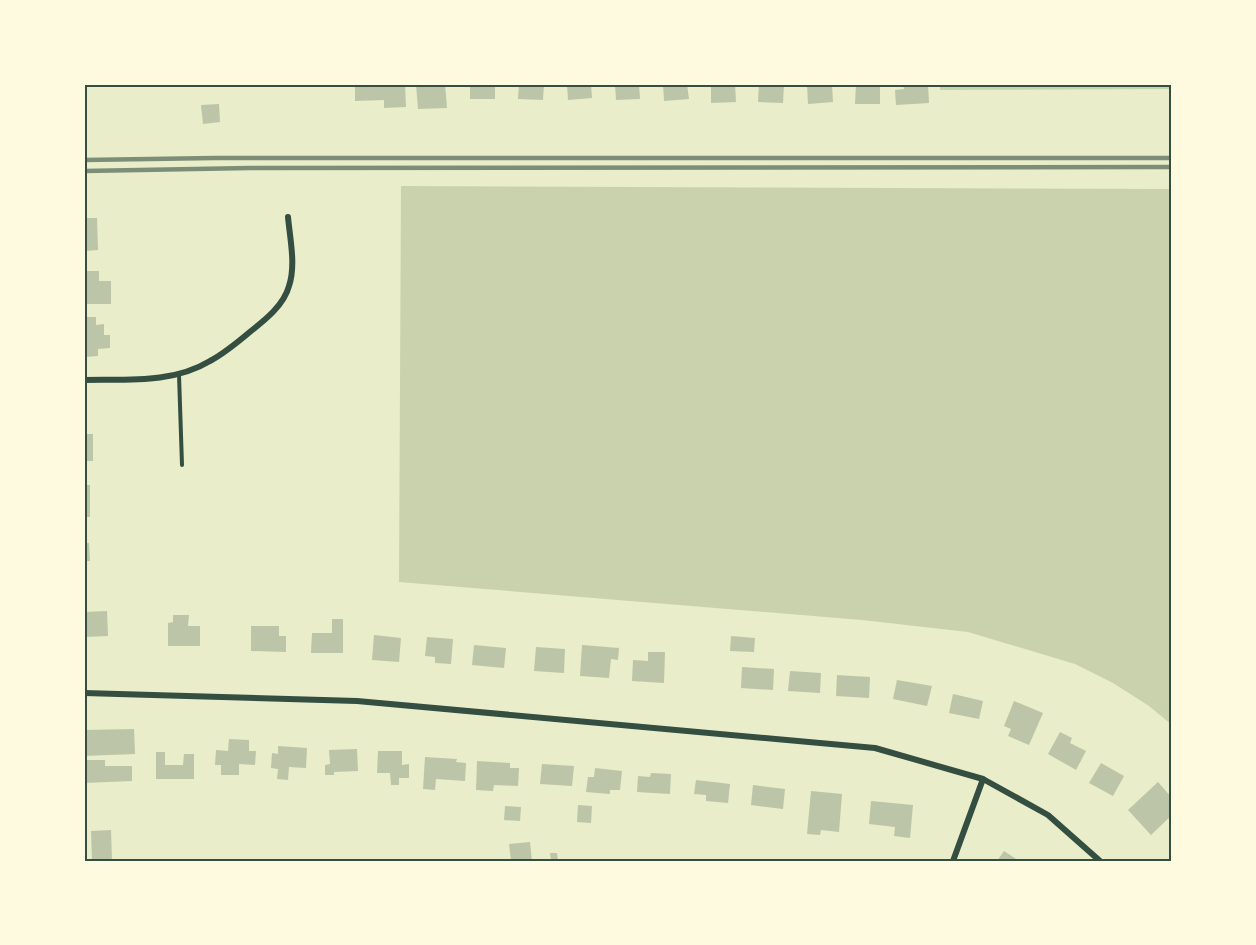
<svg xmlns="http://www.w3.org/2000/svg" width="1256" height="945" font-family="'Exo 2',sans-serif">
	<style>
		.green { fill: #cad2ad }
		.building { fill: #bcc5a7 }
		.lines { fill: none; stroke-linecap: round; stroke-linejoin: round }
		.service { stroke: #344e41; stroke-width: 4 }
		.minor { stroke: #344e41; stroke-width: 6 }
		.rail { stroke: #7c8e77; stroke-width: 4.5 }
		.neatline { fill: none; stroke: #344e41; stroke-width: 2 }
	</style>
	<rect width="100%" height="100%" fill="#e9edc9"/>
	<!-- green -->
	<g class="green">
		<polygon points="940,84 1172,84 1172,89 940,90"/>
		<polygon points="401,186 1172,189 1172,725 1149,706 1113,683 1075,664 968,632 862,620 399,582"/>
	</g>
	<!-- building -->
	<g class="building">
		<polygon points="355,84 405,84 406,107 384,108 384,100 355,101"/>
		<polygon points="416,84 445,84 447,108 418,109"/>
		<rect x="470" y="84" width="25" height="15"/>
		<polygon points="519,84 544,84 543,100 518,99"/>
		<polygon points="567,84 591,84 592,98 568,100"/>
		<polygon points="615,84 639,84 640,99 616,100"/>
		<polygon points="663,84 687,84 689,99 664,101"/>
		<polygon points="711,84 735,84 736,102 711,103"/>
		<polygon points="759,84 784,84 783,103 758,102"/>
		<polygon points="807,84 832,84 833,102 808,104"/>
		<polygon points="856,84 880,84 880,104 855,104"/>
		<polygon points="903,84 928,84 929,103 896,105 895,90 904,89"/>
		<polygon points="219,104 220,122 203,124 201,105"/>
		<polygon points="84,218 97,218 98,250 84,251"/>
		<polygon points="84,271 99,271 99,281 111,281 111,304 84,304"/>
		<polygon points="84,317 96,317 96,325 104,324 104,335 110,335 110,348 98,349 98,356 84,357"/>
		<rect x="84" y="434" width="9" height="27"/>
		<rect x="84" y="485" width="6" height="32"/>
		<polygon points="84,543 89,543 90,561 84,561"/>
		<polygon points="107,611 108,636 84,637 84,612"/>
		<polygon points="173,615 189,615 188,626 200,626 200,646 168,646 168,623 173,622"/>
		<polygon points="332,619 343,619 343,653 311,653 312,633 332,633"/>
		<polygon points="251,626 279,626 279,636 286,636 286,652 251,651"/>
		<polygon points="374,635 401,638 399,662 372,660"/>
		<polygon points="731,636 755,638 754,652 730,651"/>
		<polygon points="427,637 453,639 451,664 435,663 435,657 425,656"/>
		<polygon points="474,645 506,648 504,668 472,665"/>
		<polygon points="582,645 619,648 618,660 611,659 609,678 580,676"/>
		<polygon points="536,647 565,649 564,673 534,671"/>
		<polygon points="648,652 665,652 664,683 632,681 633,660 648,661"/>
		<polygon points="742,667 774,669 773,690 741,688"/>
		<polygon points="790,671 821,673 820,693 788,691"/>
		<polygon points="837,675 870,677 869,698 836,696"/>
		<polygon points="897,680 932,686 927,706 893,699"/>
		<polygon points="953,694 983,701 979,719 949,713"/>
		<polygon points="1014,701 1043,713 1029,745 1008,736 1011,729 1004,726"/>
		<polygon points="134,729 135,754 84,756 84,730"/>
		<polygon points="1060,732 1072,738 1070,743 1086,751 1076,770 1048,754"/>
		<polygon points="229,739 249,740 249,751 256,751 255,765 239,764 239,775 221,775 221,765 215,765 216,750 228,751"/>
		<polygon points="278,746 307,748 306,768 289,767 288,780 277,779 278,769 271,768 272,753 278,754"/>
		<polygon points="357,749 358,771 334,772 334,775 325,775 325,765 330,764 329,750"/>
		<polygon points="378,751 402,751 402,765 409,764 409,778 399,778 399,785 391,785 390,773 377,773"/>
		<polygon points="156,752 165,752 165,765 183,765 184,754 194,754 194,779 156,779"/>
		<polygon points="425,757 457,759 456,762 466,763 465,781 436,779 435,790 423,789"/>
		<polygon points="86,760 105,760 105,766 132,766 132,781 84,783"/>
		<polygon points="477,761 510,763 510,768 519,768 518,786 494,785 493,791 476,790"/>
		<polygon points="1101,763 1124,776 1113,796 1089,783"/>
		<polygon points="542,764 574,766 572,786 540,784"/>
		<polygon points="595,768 622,771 620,790 610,790 610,794 586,792 588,777 594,777"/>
		<polygon points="651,773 671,774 670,794 637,792 638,776 650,777"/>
		<polygon points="696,780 730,784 728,803 706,801 706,795 694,794"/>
		<polygon points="1158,782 1172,798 1172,815 1151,835 1128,810"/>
		<polygon points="753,785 785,789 783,809 751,805"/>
		<polygon points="811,791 842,794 839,832 821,830 820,835 807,834"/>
		<polygon points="871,801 913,805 910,838 894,836 895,827 869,824"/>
		<polygon points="578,805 592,806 591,823 577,822"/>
		<polygon points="505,806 521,807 520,821 504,820"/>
		<polygon points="111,830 112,861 92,861 91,831"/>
		<polygon points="530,842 532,861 511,861 509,844"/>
		<polygon points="1004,851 1019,861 997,861"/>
		<polygon points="550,853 557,853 558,861 551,861"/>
	</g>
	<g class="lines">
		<!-- service -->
		<polyline class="service" points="179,375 182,465"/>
		<!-- minor -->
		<g class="minor">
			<path d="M84,380C126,379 172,384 210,361C225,353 238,342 251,331C265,320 284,305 289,286C296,265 290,239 288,217"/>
			<polyline points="84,693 357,701 875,748 983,779 1048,815 1100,861"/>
			<polyline points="953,861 983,779"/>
		</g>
		<!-- rail -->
		<g class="rail">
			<polyline points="84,160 215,158 1172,158"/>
			<polyline points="84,171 250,168 1172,167"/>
		</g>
	</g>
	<!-- border -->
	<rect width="1256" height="945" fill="none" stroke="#fefae0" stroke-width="171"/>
	<rect x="86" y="86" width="1084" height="774" class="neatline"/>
</svg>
